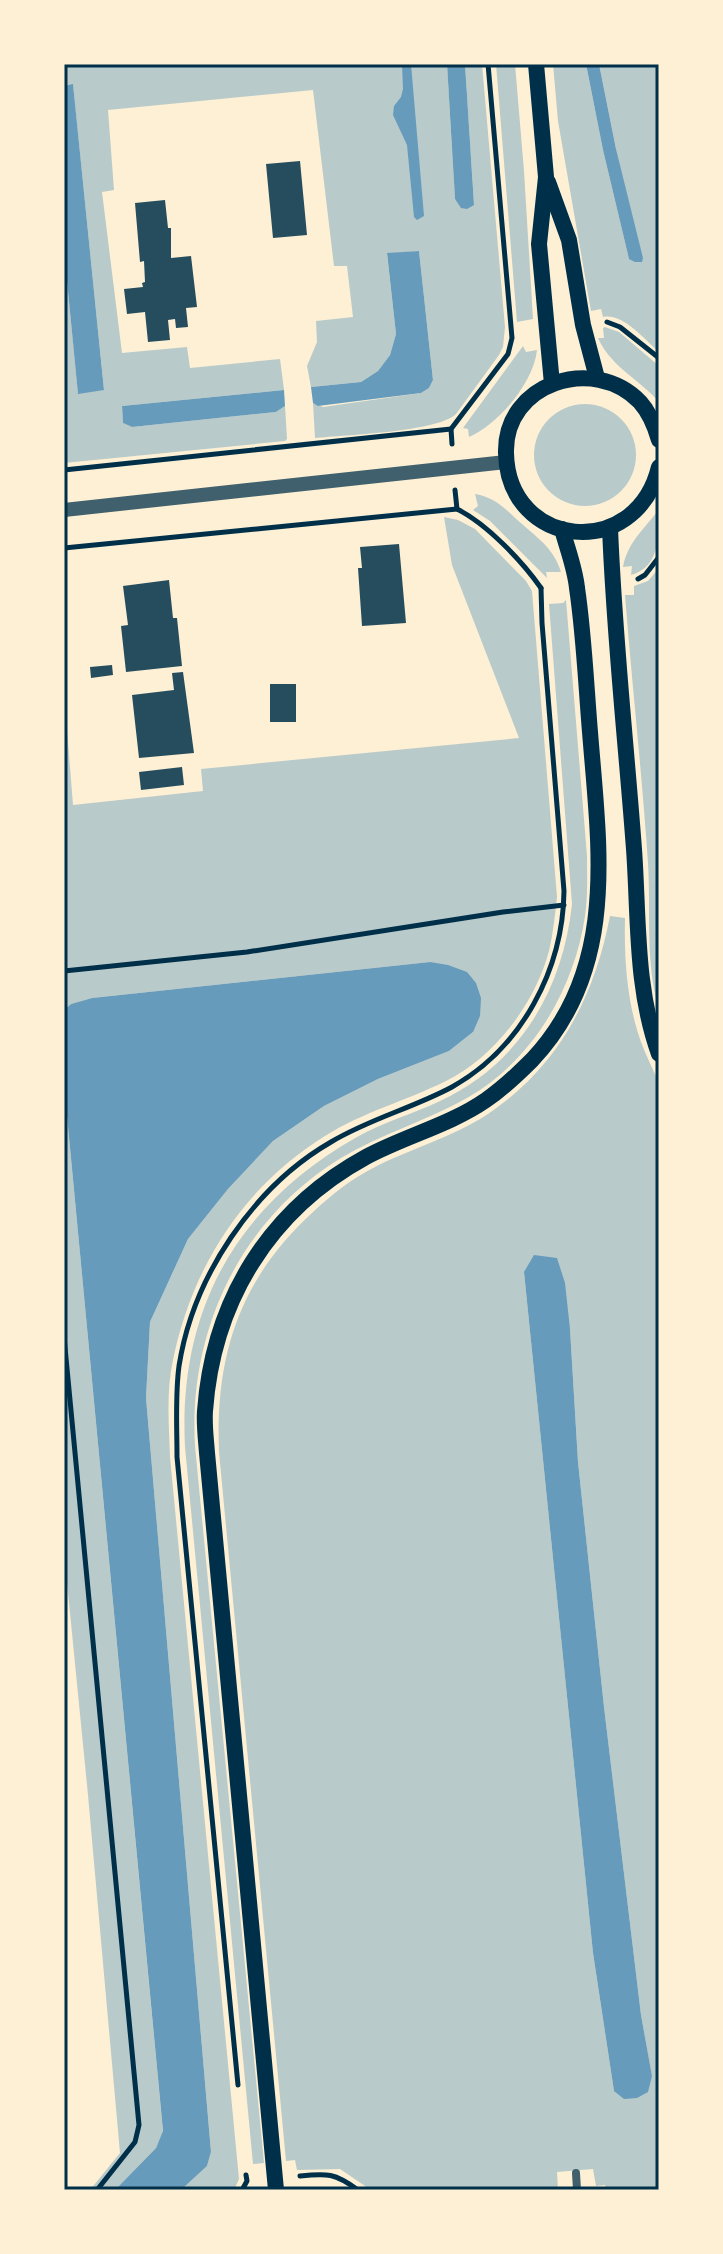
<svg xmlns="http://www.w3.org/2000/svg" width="723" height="2254" font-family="'Varela Round',sans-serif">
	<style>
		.green { fill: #b9caca; fill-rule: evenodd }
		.water { fill: #669bbc }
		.building { fill: #264d5e }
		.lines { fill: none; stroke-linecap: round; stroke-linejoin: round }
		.path { stroke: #003049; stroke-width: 5 }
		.minor { stroke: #3f606c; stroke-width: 8 }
		.tertiary { stroke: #3f606c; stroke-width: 14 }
		.secondary { stroke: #003049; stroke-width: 16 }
		.neatline { fill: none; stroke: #003049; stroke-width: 3 }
	</style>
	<rect width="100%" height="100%" fill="#fdf0d5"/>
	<!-- green -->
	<g class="green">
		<path d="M64,64H447L455,199L474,205L465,64H482L505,327L503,347L499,355L456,414C437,432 345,435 315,438L313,403L323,407L421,393L429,388L433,380L419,251L387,254L396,334L390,355L378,371L361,382L311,387L307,366L317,342L316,321L353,317L347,266H334L313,90L108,110L114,190L102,192L122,353L187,347L190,368L280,359L284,390L122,406L123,423L132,427L276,412L285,406L287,439L285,441L64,463V250L78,393L104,389L73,85L64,86Z"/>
		<polygon points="496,64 515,64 524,171 533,319 517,322"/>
		<path d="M553,64H586L603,150L629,259L616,149L599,64H659V352C644,339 623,313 603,317L601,309L591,311L558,121Z"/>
		<path d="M605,327L619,332L659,366V402C639,379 611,367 598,338H604L603,328Z"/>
		<path d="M523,346L526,352L537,350C534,382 498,425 469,437L468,429L463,428Z"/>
		<circle cx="585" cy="455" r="51"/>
		<path d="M475,494C497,498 506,510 522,524C539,539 554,549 561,572H546L547,578L490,521L473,510L478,506Z"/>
		<path d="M659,509C659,533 661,567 631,575L632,566L623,567C628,541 645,529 659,509Z"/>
		<path d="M444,517L458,520L475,529L526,581L532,591L557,897C555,915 553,934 549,951C535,1003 495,1057 446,1081C406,1101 363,1112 325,1136C243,1187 192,1267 173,1360C166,1392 169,1425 170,1457L239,2179L234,2190H181L207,2166L211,2152L146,1398L150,1322L188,1239L228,1189L273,1141L324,1106L378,1079L449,1051L473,1032L430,962L92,998L71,1004L64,1010V692L73,805L203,791L201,769L519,738L452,565Z"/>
		<path d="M659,568V1009C645,962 651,912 648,863C642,774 632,684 625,595H634V586L648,581Z"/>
		<path d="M566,600L587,856C587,876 588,896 585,916C574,990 532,1061 467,1098C426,1121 381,1134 341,1158C241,1219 188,1330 195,1446L264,2163L253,2164L185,1447C178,1309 237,1205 357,1137C383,1122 413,1114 440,1101C520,1064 563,989 572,904L549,604L563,603Z"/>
		<path d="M610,916L625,918C624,960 627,1003 641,1042C646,1056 653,1069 659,1083V2190H606L605,2185L596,2186L593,2169L557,2172L558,2190H371L340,2169L297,2170L295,2160L286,2161L219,1452C215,1355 240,1279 312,1213C331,1195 351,1179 375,1167C414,1147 460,1135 495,1109C561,1062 595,994 610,916ZM524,1272L570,1329L578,1462L604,1707L641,2015L652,2077L614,2091L593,1953Z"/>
		<polygon points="64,1084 163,2132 156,2148 115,2190 90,2190 120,2153 88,1795 64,1552"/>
	</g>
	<!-- water -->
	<g class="water">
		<polygon points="402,64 411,64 424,216 417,220 414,217 407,145 393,115 394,106 401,97 403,89"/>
		<polygon points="447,64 465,64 474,205 467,209 461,208 455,199"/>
		<polygon points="586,64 599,64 616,149 643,258 642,262 635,262 629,259 603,150"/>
		<polygon points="73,84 104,390 78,394 64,250 64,86"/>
		<polygon points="419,251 433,380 429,388 421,393 318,406 313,403 311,387 361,382 378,371 390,355 396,334 387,253"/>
		<polygon points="284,390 285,406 276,412 132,427 123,423 122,406"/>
		<polygon points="430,962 448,965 467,972 476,983 481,998 480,1016 473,1032 449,1051 378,1079 324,1106 273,1141 228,1189 188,1239 150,1322 146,1398 211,2152 207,2166 181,2190 115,2190 156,2148 163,2131 64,1084 64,1010 71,1004 92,998"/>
		<polygon points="534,1255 557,1258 565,1283 570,1329 578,1462 604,1707 641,2015 652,2076 648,2092 637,2098 624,2099 614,2091 593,1953 524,1272"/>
	</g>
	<!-- building -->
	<g class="building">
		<polygon points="300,161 307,235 273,238 266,164"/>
		<polygon points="165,200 168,228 171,228 171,258 191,256 197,307 186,308 188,327 176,328 175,319 168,320 170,340 148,342 145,312 127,314 124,289 143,287 142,283 145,282 144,261 140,262 135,203"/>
		<polygon points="399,544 406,623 362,626 358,568 362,568 360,547"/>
		<polygon points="169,580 173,618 177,618 182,666 126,672 121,626 128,625 123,586"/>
		<polygon points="112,665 113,675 91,678 90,667"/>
		<polygon points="183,672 194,753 139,758 132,695 174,690 172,673"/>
		<rect x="270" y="684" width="26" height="38"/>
		<polygon points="182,767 184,785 141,790 139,772"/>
	</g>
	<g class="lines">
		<!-- path -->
		<g class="path">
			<polyline points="607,322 620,327 659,358"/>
			<polyline points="452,444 451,429 508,354 512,338 488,64"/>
			<polyline points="64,470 451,429"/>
			<path d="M455,490L457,509C487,524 522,561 541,588"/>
			<polyline points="64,548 457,509"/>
			<polyline points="638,579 645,575 659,557"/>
			<polyline points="64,971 247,952 503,912 564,905"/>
			<polyline points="64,1337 139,2125 135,2142 97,2190"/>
			<path d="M238,2085L177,1457C177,1426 175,1396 179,1366C193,1277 253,1187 331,1142C369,1119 413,1108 452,1087C522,1048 563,969 564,891L542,623L541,588"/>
			<path d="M300,2176C327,2173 335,2173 358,2190"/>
			<polyline points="242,2190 247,2181 246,2175"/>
		</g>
		<!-- minor -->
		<polyline class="minor" points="576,2173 577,2190"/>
		<!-- tertiary -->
		<polyline class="tertiary" points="64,510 506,462"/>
		<!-- secondary -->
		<g class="secondary">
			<polyline points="536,64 546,177 539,244 552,384"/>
			<polyline points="548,182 569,240 583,325 597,378"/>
			<path d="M659,440C655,426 650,413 640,402C594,354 504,383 506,453C508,549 636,562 659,467"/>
			<path d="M610,527C614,635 626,742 634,849C639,919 635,987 659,1054"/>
			<path d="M276,2190L207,1453C206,1439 204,1425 205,1411C213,1301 269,1210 366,1157C405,1136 450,1125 486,1100C502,1089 518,1074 532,1060C619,968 599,847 590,732C586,684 584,635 577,588C575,568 567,548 562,529"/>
		</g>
	</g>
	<!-- border -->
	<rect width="723" height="2254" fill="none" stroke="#fdf0d5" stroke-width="132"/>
	<rect x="66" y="66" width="591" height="2122" class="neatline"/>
</svg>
